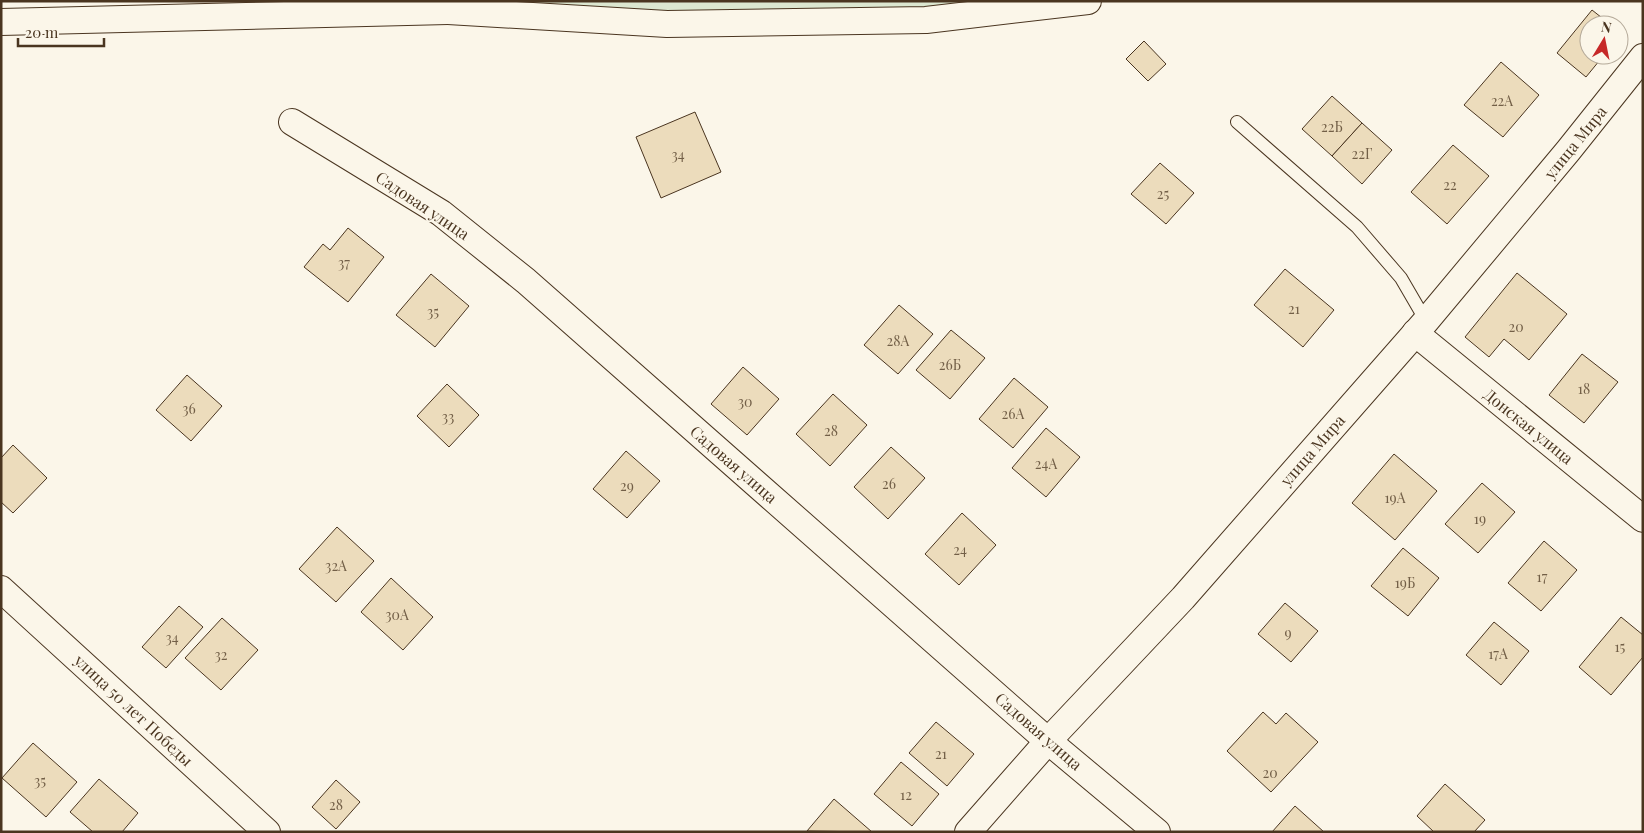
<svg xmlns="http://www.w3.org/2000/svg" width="1644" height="833" font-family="'Playfair Display',serif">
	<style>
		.green { fill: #dce7d0; stroke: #887966 }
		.building { fill: #ecdcbc; stroke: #4a3520 }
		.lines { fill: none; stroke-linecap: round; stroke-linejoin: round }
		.service-casing { stroke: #4a3520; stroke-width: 14 }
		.minor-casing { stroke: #4a3520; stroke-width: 28 }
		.service { stroke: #fbf6e9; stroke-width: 12 }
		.minor { stroke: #fbf6e9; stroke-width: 26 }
		.labels { text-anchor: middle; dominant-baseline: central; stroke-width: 4; stroke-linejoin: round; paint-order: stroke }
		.number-label { font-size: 14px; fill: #725f47 }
		.street-label { font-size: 16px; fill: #4a3520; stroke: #fbf6e9 }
	</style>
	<rect width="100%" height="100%" fill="#fbf6e9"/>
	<!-- green -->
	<polygon class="green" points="435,1 1088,1 667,24"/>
	<!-- building -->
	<g class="building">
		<polygon points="1592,10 1611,25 1589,25 1589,55 1604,55 1586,77 1557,53"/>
		<polygon points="1144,41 1166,64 1148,81 1126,59"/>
		<polygon points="1501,62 1539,95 1503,137 1464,105"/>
		<polygon points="1332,96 1362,123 1332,156 1302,129"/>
		<polygon points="695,112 721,172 661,198 636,137"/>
		<polygon points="1362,123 1392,150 1362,184 1332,156"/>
		<polygon points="1453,145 1489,176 1447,224 1411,192"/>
		<polygon points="1160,163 1194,193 1166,224 1131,194"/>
		<polygon points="348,228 384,257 348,302 304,267 323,244 330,250"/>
		<polygon points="1285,269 1334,310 1303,347 1254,305"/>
		<polygon points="1517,273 1567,314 1529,360 1504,339 1489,357 1465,337"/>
		<polygon points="431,274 469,306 435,347 396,315"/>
		<polygon points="899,305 933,334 898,374 864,345"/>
		<polygon points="951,330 985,358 950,399 916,370"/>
		<polygon points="1582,354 1618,382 1584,423 1549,395"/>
		<polygon points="743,367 779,399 747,435 711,404"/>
		<polygon points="187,375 222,406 191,441 156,410"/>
		<polygon points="1014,378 1048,407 1013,448 979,419"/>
		<polygon points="447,384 479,415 449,447 417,416"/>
		<polygon points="833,394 867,425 830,466 796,434"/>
		<polygon points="1046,428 1080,457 1046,497 1012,468"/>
		<polygon points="13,445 47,478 13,513 1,502 1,458"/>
		<polygon points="891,447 925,478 888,519 854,487"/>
		<polygon points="626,451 660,481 627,518 593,489"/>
		<polygon points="1394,454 1437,491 1395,540 1352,503"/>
		<polygon points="1482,483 1515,512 1478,553 1445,524"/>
		<polygon points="962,513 996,545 959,585 925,554"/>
		<polygon points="337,527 374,561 336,602 299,569"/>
		<polygon points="1544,541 1577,570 1541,611 1508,583"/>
		<polygon points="1403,548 1439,578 1408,616 1371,586"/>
		<polygon points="391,578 433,617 403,650 361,612"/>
		<polygon points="1285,603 1318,631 1291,662 1258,634"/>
		<polygon points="179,606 203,627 166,668 142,647"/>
		<polygon points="1621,617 1643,635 1643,657 1611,695 1579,667"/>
		<polygon points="222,618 258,650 221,690 185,658"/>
		<polygon points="1494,622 1529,651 1501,685 1466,655"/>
		<polygon points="1263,712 1276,724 1286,713 1318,742 1271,792 1227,751"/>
		<polygon points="936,722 974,754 947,786 909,753"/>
		<polygon points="33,743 77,782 46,817 2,778"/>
		<polygon points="901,762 939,794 912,826 874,794"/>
		<polygon points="99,779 138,813 122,832 93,832 70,812"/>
		<polygon points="336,780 360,802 336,829 312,807"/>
		<polygon points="1445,784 1485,820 1474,832 1434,832 1417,816"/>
		<polygon points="834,799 872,832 807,831"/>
		<polygon points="1295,806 1324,832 1272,832"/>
	</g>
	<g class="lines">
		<defs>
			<polyline id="service" points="1237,122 1357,227 1401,278 1426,321"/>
			<g id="minor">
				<polyline points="435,1 448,11 667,24 926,20 1088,1"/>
				<polyline points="1,22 448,11"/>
				<polyline points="292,122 441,213 526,281 1048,741 1157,832"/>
				<polyline points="1415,333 1643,519"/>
				<polyline points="1,589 267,832"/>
				<polyline points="968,832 1048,741 1183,598 1426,321 1568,151 1643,57"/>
			</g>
		</defs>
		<!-- service casing -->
		<use href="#service" class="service-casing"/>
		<!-- minor casing -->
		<use href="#minor" class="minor-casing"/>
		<!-- service -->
		<use href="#service" class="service"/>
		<!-- minor -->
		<use href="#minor" class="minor"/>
	</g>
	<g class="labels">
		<!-- number labels -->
		<g class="number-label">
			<text x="1502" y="100">22А</text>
			<text x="1332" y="126">22Б</text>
			<text x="1362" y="153">22Г</text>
			<text x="678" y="154">34</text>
			<text x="1450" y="184">22</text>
			<text x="1163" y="193">25</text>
			<text x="344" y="262">37</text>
			<text x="1294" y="308">21</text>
			<text x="433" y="311">35</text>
			<text x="1516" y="326">20</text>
			<text x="898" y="340">28А</text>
			<text x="950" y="364">26Б</text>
			<text x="1584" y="388">18</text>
			<text x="745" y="401">30</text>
			<text x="189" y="408">36</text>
			<text x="1013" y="413">26А</text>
			<text x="448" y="416">33</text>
			<text x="831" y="430">28</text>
			<text x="1046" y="463">24А</text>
			<text x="889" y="483">26</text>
			<text x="627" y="485">29</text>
			<text x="1395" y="497">19А</text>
			<text x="1480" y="518">19</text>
			<text x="960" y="549">24</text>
			<text x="336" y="565">32А</text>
			<text x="1542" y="576">17</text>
			<text x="1405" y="582">19Б</text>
			<text x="397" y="614">30А</text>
			<text x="1288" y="632">9</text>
			<text x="172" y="637">34</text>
			<text x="1620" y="646">15</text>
			<text x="1498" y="653">17А</text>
			<text x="221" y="654">32</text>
			<text x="941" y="753">21</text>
			<text x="1270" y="772">20</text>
			<text x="40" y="780">35</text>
			<text x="906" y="794">12</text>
			<text x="336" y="804">28</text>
		</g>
		<!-- street labels -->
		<g class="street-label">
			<text transform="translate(1575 142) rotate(-51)">улица Мира</text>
			<text transform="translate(423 205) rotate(34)">Садовая улица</text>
			<text transform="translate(1529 426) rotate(39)">Донская улица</text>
			<text transform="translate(1312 450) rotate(-49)">улица Мира</text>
			<text transform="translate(734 464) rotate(41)">Садовая улица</text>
			<text transform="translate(134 710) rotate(43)">улица 50 лет Победы</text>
			<text transform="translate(1039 731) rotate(41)">Садовая улица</text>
		</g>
	</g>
	<!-- border -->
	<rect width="1644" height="833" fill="none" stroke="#4a3520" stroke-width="5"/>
	<!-- north arrow -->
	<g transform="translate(1604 40) rotate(10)"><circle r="24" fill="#fbf6e9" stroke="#b4a999"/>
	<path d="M0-4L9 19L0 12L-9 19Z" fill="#c62828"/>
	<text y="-8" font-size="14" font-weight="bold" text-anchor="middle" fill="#4a3520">N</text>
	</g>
	<!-- scale -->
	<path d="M18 38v8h86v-8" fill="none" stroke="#4a3520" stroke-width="2.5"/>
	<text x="25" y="38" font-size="15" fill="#4a3520" stroke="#fbf6e9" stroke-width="4" paint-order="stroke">20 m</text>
</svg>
